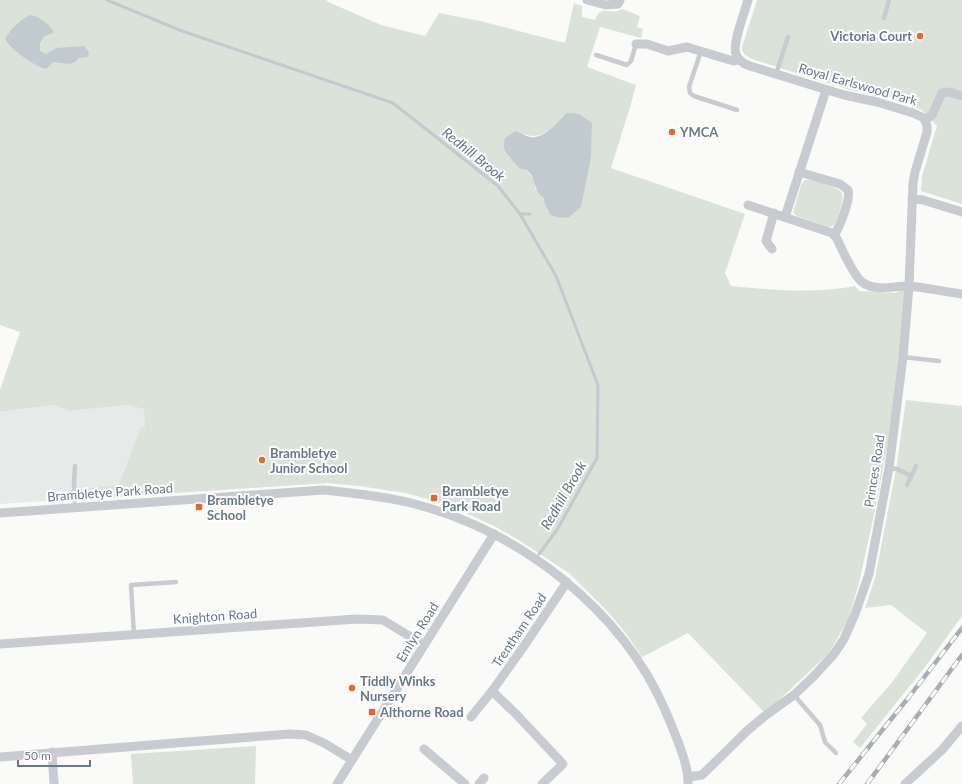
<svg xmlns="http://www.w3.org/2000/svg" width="962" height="784" font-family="Lato,sans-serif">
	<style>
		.built { fill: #e8e9e9 }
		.green { fill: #dbe2d9; fill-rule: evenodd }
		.water { fill: #c1cacf }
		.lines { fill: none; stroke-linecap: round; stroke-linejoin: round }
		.stream { stroke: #c1cacf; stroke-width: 3 }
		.lane { stroke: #c8cbcf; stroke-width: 4.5 }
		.street { stroke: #c8cbcf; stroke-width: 9 }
		.rail-casing { stroke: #a8aeb4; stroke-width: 4.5 }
		.rail { stroke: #fff; stroke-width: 3; stroke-dasharray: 9; stroke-linecap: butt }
		.poi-dot { fill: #e26830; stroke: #fff; stroke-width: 1.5 }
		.labels { text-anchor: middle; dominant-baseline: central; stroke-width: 4; stroke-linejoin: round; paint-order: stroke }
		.poi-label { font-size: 13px; font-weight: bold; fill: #697888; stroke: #fff; text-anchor: start }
		.street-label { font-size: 13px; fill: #697888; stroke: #fff }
		.water-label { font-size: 14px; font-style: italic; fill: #657883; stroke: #fff }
	</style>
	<rect width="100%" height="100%" fill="#fafaf8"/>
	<!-- built -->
	<polygon class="built" points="53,405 69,411 128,405 161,413 275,407 496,527 449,505 406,493 360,486 328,483 0,504 0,412"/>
	<!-- green -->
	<g class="green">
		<path d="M0,0H327L326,1L381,25L425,36L439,13L480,21L565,43L574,3L582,6V17L595,20C602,2 609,17 622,9L640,16L637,27L643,29L641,38L600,27L587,67L636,85L630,107L611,168L745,214L725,273L731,286C773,290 813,294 855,286L859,291L895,293L905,289L900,359L887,447L874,515L859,583L848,620L829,653L765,713L688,633L642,657L625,632L606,610L569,573L520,541L496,527L449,505L406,493L360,486L328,483L81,499L83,489L119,485L141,427H145L144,409L128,405L69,411L53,405L0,412V390L20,332L0,325ZM566,113L556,217L550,215C548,209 543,204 544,198L535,188V182L528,171L519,168L505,151L525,134C541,142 556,124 566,113Z"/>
		<polygon points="757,0 962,0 962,204 921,191 922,176 937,126 922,110 890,98 850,90 752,59 744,54 742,50 742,47"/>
		<path d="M805,180C814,180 836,186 842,193C844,200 838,220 833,226L828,227L797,216L793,213L801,185Z"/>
		<polygon points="906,400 962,406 962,616 925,667 860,748 853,742 867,724 861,718 893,681 927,633 891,605 865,608 875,578 897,464"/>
		<polygon points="256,746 255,784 133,784 131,754"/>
	</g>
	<!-- water -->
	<g class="water">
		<path d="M30,15C39,16 47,23 53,30V33L44,36L40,43V51L46,54L57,48L84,46L89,52L88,57L79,58L75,62L70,64L53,62L46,69C34,66 11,50 5,39C11,29 19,20 30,15Z"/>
		<path d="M566,113L579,114L592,123L591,157L581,207L568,218L556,217L550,215C548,209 543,204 544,198C533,192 537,179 528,171C526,169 522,170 519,168C517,166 506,153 505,151C503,147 504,142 505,138L516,131C520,133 526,136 530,137C543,140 559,121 566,113Z"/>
	</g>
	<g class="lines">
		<!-- stream -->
		<g class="stream">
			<polyline points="107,0 182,31 393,103 498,186 520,214 556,276 598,385 597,458 557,530 539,554"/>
			<polyline points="520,214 530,214"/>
		</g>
		<!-- lane -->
		<g class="lane">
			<polyline points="884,18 889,0"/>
			<polyline points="701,51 689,87 690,93 694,96 737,110"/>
			<polyline points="596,55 627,65 631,61 636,44"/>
			<polyline points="776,74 788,37"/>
			<polyline points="903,357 939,361"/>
			<polyline points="889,468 897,469 911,476"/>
			<polyline points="907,485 916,466"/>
			<polyline points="75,507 74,483 75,466"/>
			<polyline points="134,635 131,585 176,582"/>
			<polyline points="794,695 820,725 825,742 836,753"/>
		</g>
		<!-- street -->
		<g class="street">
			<polyline points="587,0 606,5 618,4 620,0"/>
			<polyline points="636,44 647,44 668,51 687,47 730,60 734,61 739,59"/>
			<polyline points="925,120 932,115 942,93 949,92 962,96"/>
			<path d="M799,172L840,184L848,190C851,198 840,227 834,235"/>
			<polyline points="912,199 923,200 962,212"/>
			<path d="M748,205L832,233L836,237C842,249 853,275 862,282C877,293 895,285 910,286C928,288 945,292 962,294"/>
			<polyline points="785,217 826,90"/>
			<polyline points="772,249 766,241 774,213"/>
			<path d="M0,513L324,490C353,493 383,496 411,503C519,530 622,609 666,712C674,732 689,764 688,784"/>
			<polyline points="0,644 357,619 383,620 424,645"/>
			<polyline points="471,717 492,691"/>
			<polyline points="424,749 465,784"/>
			<polyline points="52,752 54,784"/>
			<polyline points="0,757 289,734 306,735 324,743 352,760"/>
			<path d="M688,777L702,775L748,730L766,715L794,695L814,676L834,654L844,639L855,614L869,574L889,468L903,357L909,286L913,183L915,172L927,132V126L924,118L913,113L877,102L844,95L750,66C744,64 738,61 736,54C732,44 745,11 748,0"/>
			<polyline points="337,784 494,534"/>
			<polyline points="479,784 484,778"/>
			<polyline points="542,784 563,764 516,714 492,691 522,649 567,582"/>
			<polyline points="905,784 942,750 962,726"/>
		</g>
		<defs>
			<g id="rail">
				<polyline points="839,784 909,697 962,628"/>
				<polyline points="867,784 962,655"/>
			</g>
		</defs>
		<!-- rail casing -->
		<use href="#rail" class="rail-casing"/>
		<!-- rail -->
		<use href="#rail" class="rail"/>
	</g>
	<!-- markers -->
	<g class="poi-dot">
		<circle cx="920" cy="36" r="4"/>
		<circle cx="672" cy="132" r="4"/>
		<circle cx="262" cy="460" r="4"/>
		<rect x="430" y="494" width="8" height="8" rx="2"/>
		<rect x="195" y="503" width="8" height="8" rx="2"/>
		<circle cx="352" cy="688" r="4"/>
		<rect x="368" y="708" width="8" height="8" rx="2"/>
	</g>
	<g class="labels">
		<!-- poi labels -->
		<g class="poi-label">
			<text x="912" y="36" text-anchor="end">Victoria Court</text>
			<text x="680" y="132">YMCA</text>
			<text x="270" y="453">Brambletye<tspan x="270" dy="15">Junior School</tspan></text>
			<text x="442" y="491">Brambletye<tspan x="442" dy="15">Park Road</tspan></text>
			<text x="207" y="500">Brambletye<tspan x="207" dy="15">School</tspan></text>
			<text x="360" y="681">Tiddly Winks<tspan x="360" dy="15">Nursery</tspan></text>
			<text x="380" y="712">Althorne Road</text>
		</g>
		<!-- street labels -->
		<g class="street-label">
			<text transform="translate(858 84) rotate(16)">Royal Earlswood Park</text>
			<text transform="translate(874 471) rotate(-81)">Princes Road</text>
			<text transform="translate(110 492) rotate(-4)">Brambletye Park Road</text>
			<text transform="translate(215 616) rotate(-4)">Knighton Road</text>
			<text transform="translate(519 630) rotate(-56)">Trentham Road</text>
			<text transform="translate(417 632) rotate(-58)">Emlyn Road</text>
		</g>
		<!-- water labels -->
		<g class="water-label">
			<text transform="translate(474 154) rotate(39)">Redhill Brook</text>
			<text transform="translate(563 495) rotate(-60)">Redhill Brook</text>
		</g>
	</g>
	<!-- scale -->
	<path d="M18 760v6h72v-6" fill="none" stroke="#697888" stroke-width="2"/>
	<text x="24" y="760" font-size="12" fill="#697888" stroke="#ffffff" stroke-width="3" paint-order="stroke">50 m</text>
</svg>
